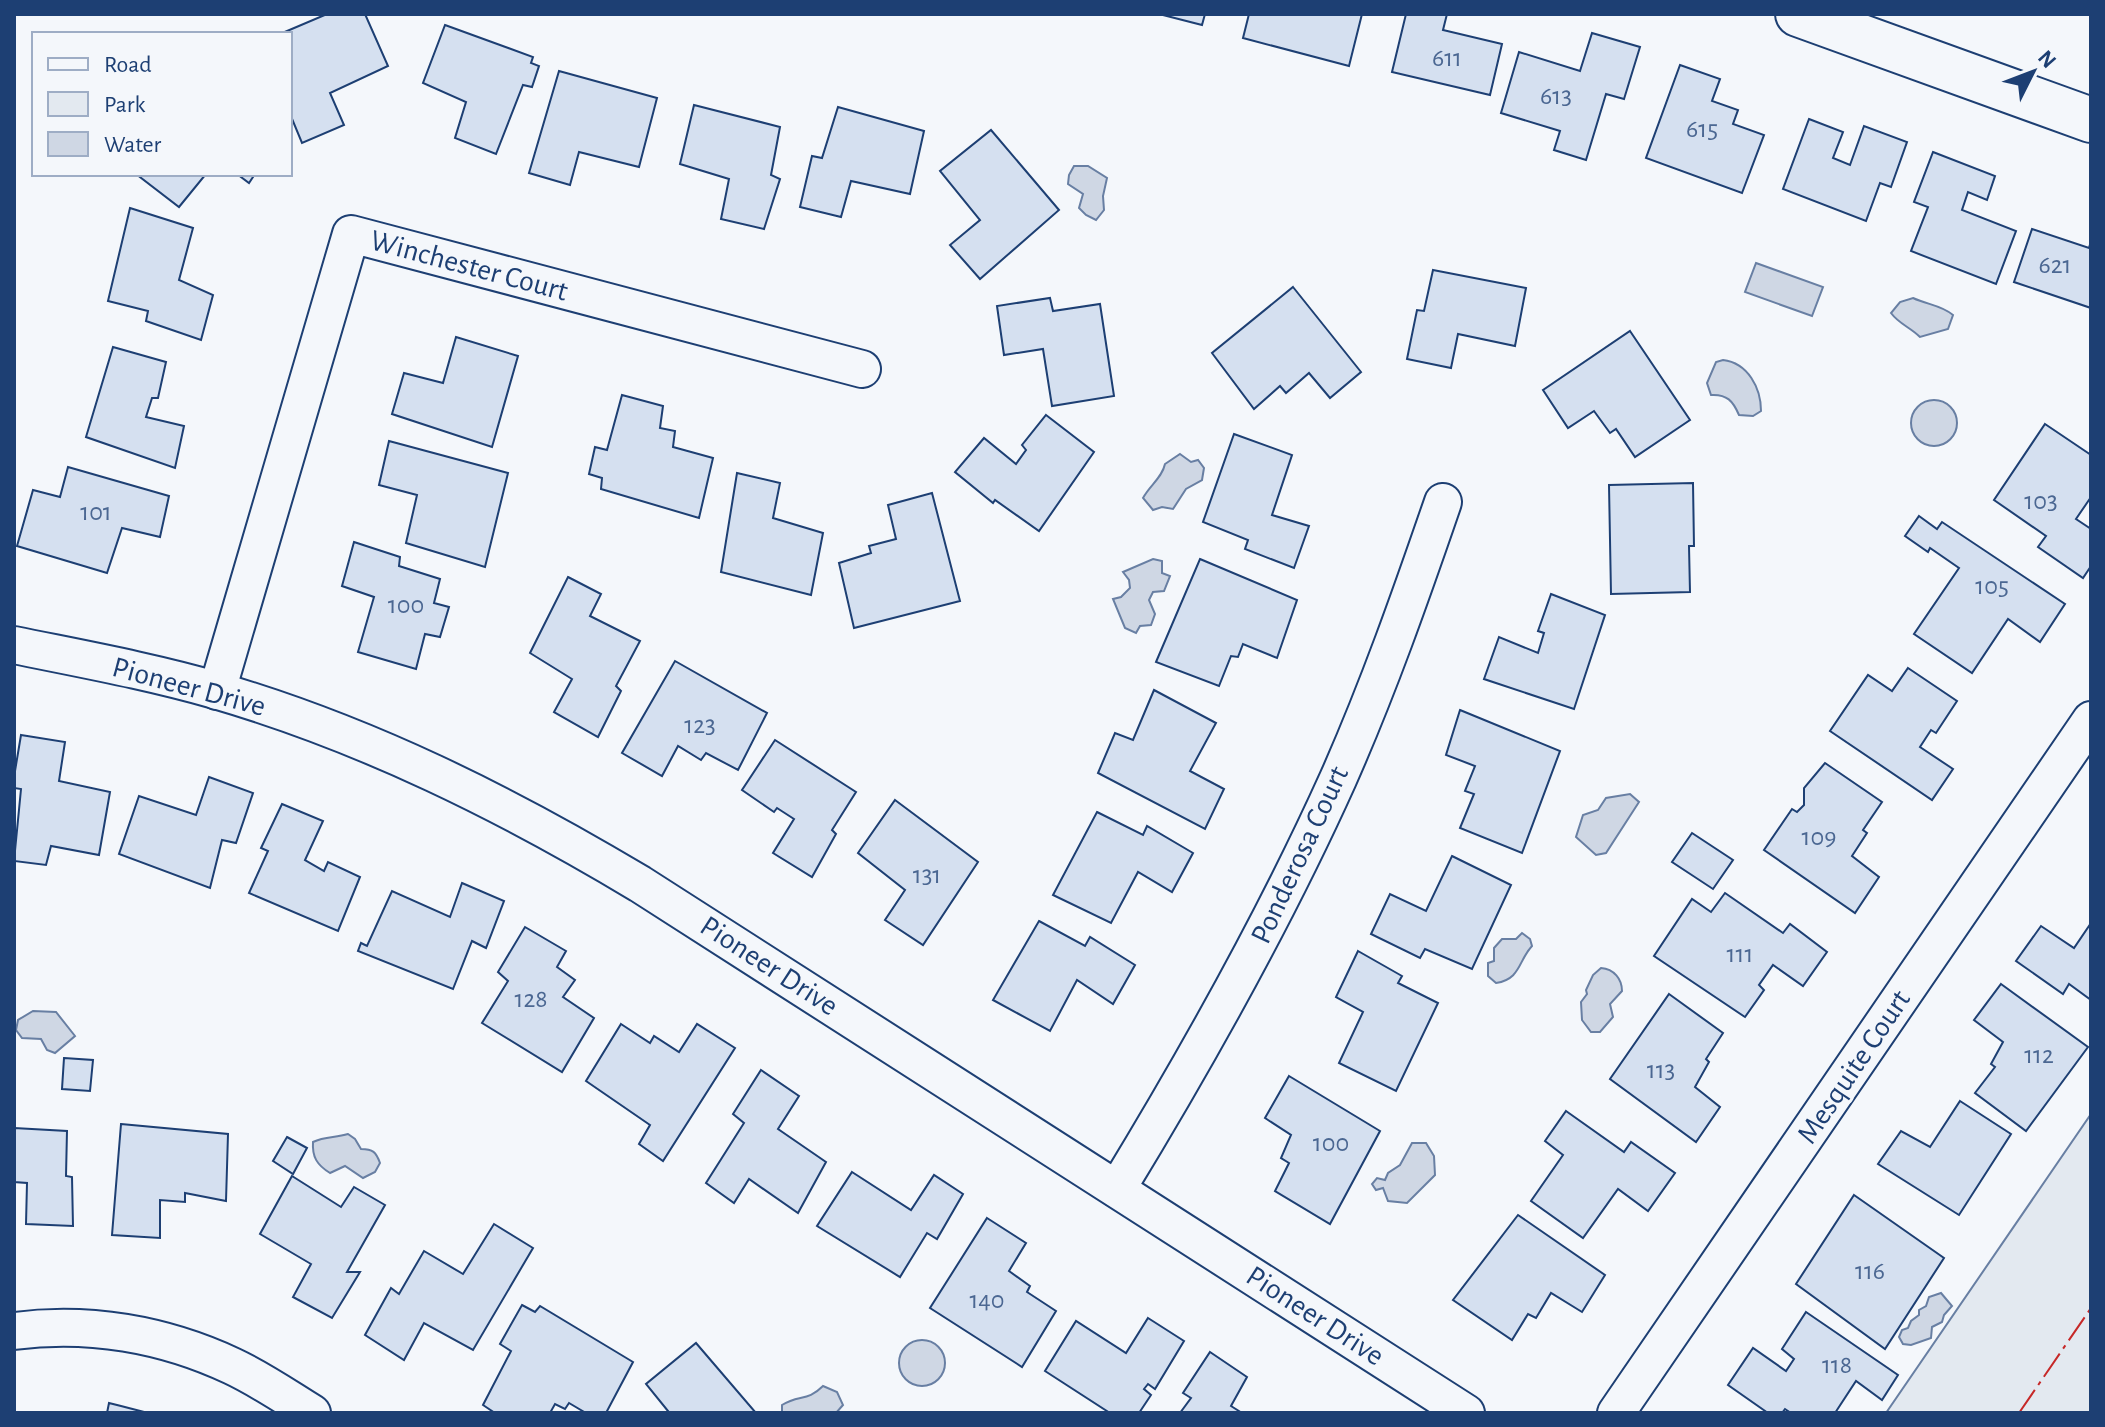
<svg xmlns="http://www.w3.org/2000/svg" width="2105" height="1427" font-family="'Alegreya Sans',sans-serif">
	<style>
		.green { fill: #e3e9f0; stroke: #687fa3; stroke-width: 2 }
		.water { fill: #cfd7e4; stroke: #687fa3; stroke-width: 2 }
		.building { fill: #d5e0f0; stroke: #1d3f73; stroke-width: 2 }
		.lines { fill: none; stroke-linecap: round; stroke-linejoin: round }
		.minor-casing { stroke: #1d3f73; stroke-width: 40 }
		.tertiary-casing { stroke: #1d3f73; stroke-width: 48 }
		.minor { stroke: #f4f7fb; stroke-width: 36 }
		.tertiary { stroke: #f4f7fb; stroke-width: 44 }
		.power { stroke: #c62828; stroke-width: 2; stroke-dasharray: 28 6 4 6; stroke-linecap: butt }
		.labels { text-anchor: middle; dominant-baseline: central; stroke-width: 6; stroke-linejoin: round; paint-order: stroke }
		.number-label { font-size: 26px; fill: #4b6792 }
		.street-label { font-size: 30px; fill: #1d3f73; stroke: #f4f7fb }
	</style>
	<rect width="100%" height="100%" fill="#f4f7fb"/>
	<!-- green -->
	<polygon class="green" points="2091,1114 2091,1413 1886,1413"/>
	<!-- water -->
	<g class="water">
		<polygon points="1074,166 1088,166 1107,178 1103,196 1104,210 1096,220 1086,215 1079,208 1083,194 1068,184 1069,175"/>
		<polygon points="1756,263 1823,287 1812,316 1745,292"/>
		<path d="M1913,298C1928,305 1941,305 1953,315L1948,329L1920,337C1910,327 1899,324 1891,313L1900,302Z"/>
		<path d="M1723,360C1748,363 1761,388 1761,411L1753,416L1739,415C1733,401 1727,394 1711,395L1707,383L1716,362Z"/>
		<circle cx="1934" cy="423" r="23"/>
		<path d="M1180,454L1191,462L1198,460L1204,468L1202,480L1186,489L1173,509L1162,507L1153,510L1143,498C1150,485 1162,478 1165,464Z"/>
		<polygon points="1153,559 1162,561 1162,573 1170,576 1164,591 1153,592 1149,600 1155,614 1151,625 1140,626 1136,633 1125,628 1113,599 1121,597 1130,588 1129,580 1123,572"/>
		<polygon points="1630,794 1639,802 1606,853 1596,855 1576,837 1583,815 1598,810 1606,798"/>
		<path d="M1522,933L1530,939L1532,946C1518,961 1521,979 1496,983L1488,976V963L1494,961V948L1502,939H1516Z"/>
		<path d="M1601,968C1614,969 1622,979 1622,991L1610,1004L1613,1017L1600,1032H1591L1582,1020L1581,1002L1587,994L1586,990L1593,975Z"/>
		<polygon points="33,1011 56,1012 75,1036 55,1053 47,1050 41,1039 22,1038 16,1030 18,1020"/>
		<path d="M348,1134L355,1139L361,1149C373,1149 376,1152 380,1163L375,1172L363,1178L345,1166L330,1173C317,1165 312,1157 313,1142C325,1136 335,1138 348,1134Z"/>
		<polygon points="1412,1143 1426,1143 1434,1156 1435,1175 1407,1203 1388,1201 1383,1188 1376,1190 1372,1184 1377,1178 1385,1180 1388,1173 1400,1165"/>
		<polygon points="1941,1293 1952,1306 1944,1315 1942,1322 1932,1327 1931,1338 1911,1345 1903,1344 1899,1337 1902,1330 1908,1328 1911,1321 1919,1315 1919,1310 1926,1306 1929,1297"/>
		<circle cx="922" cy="1363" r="23"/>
		<path d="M823,1386L837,1392L843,1405L836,1413H782V1405C799,1394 807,1402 823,1386Z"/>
	</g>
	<!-- building -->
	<g class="building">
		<polygon points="327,14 365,14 388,66 330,93 344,125 302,143 290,114 290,34 280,34"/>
		<polygon points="1159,14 1205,14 1202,25"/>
		<polygon points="1249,14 1362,14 1349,66 1243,38"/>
		<polygon points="1406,14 1447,14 1443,30 1502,44 1490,95 1392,72"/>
		<polygon points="445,25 533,57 531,63 539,66 532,87 523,85 496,154 455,138 466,102 423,83"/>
		<polygon points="1592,33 1640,47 1624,99 1606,94 1586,160 1554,150 1560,131 1501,113 1519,52 1580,71"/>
		<polygon points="1680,65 1720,79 1712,101 1738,110 1733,124 1764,135 1742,193 1646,158"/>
		<polygon points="559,71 657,98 639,167 579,152 570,185 529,173"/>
		<polygon points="694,105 780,127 771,175 780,179 764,229 721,219 729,179 680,164"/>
		<polygon points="838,107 924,131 910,194 851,181 841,217 800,207 812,156 822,158"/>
		<polygon points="1809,119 1843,132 1833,158 1850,165 1864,126 1907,142 1891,187 1880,183 1866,221 1783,189"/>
		<polygon points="991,130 1059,210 980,279 950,245 980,220 940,171"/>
		<polygon points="1933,152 1995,176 1987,200 1968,192 1962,210 2016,231 1996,284 1911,251 1928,207 1914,202"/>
		<polygon points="136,174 206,174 179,207"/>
		<polygon points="237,174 255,174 249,183"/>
		<polygon points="130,208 193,228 179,280 213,295 201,340 146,321 148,311 108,301"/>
		<polygon points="2032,229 2089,248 2091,241 2091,308 2014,282"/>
		<polygon points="1433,270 1526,288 1515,346 1458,334 1451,368 1407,359 1417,310 1424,311"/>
		<polygon points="1293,287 1361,372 1330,398 1309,373 1286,393 1280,386 1254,409 1212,353"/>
		<polygon points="1050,298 1053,311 1100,304 1114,396 1052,406 1043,349 1004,355 997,306"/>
		<polygon points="1630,331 1690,420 1635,457 1616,429 1610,433 1594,411 1568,428 1543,390"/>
		<polygon points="456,337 518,356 492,447 392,414 404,373 443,383"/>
		<polygon points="113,347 166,362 158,398 152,398 146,417 184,426 175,468 86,437"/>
		<polygon points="622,395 663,406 660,428 675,431 673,447 713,458 699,518 601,489 602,478 589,474 595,447 607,450"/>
		<polygon points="1046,415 1094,452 1039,531 995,500 993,503 955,472 984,438 1016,464 1026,450 1022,445"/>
		<polygon points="2045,424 2091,455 2091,497 2076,519 2091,529 2091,566 2083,578 2038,547 2046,536 1994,500"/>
		<polygon points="1234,434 1292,455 1272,515 1309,526 1294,568 1245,549 1248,540 1203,522"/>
		<polygon points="389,441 508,473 485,567 406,543 417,495 379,485"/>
		<polygon points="68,467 169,496 160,537 122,528 107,573 17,546 33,490 60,497"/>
		<polygon points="737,473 780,483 773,518 823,533 811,595 721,572"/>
		<polygon points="1693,483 1694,546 1689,546 1690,592 1611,594 1609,485"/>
		<polygon points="932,493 960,601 854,628 839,563 871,553 869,546 896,539 888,505"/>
		<polygon points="1919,516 1937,529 1942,522 2065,604 2040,642 2008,619 1972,673 1914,634 1959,568 1930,548 1928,552 1905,536"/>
		<polygon points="354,542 400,557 399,566 440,579 434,603 449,607 440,637 425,634 416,669 358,652 374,597 342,586"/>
		<polygon points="1200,559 1297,600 1277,658 1243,644 1238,657 1231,656 1219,686 1156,662"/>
		<polygon points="568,577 601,594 590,616 640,641 616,686 621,691 598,737 554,712 572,679 530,653"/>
		<polygon points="1551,594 1605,615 1574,709 1484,679 1499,637 1538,653 1544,633 1538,631"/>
		<polygon points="675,661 767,713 738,770 706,753 701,760 678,746 662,776 622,753"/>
		<polygon points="1908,668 1957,701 1936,733 1931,730 1920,747 1953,769 1932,800 1830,731 1868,675 1892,691"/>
		<polygon points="1154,690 1216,723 1190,771 1224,789 1205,829 1098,773 1115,733 1133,740"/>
		<polygon points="1460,710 1560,751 1522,853 1460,828 1474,794 1465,791 1475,766 1446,755"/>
		<polygon points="21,735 65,742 59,781 110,792 99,855 51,846 46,865 14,861 21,789 14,788 14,777"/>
		<polygon points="775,740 856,792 832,830 836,834 812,877 773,853 794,819 777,808 774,812 742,790"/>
		<polygon points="1825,763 1882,802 1863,830 1867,833 1852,856 1879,877 1855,913 1764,850 1792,809 1797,812 1804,805 1804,788"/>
		<polygon points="209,777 253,793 236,843 222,840 210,888 119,854 139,796 196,815"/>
		<polygon points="895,800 978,862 923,945 885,920 905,890 858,853"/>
		<polygon points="282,804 323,821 305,860 324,871 328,862 360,877 338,931 249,893 268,851 261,848"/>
		<polygon points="1097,812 1143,835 1147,826 1193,853 1172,892 1138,872 1111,923 1053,895"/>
		<polygon points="1692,833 1733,860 1713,889 1672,862"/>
		<polygon points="1452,856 1511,885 1472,969 1425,949 1420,958 1371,934 1390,894 1426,911"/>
		<polygon points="462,883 504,901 486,948 472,941 453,989 358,951 361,943 367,946 392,891 450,917"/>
		<polygon points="1725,893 1783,933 1790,924 1827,952 1803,986 1773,965 1759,985 1764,990 1745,1017 1654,956 1692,899 1711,912"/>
		<polygon points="1039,921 1085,946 1090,937 1135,965 1113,1004 1077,980 1050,1031 993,1000"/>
		<polygon points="2091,923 2091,1000 2069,984 2063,994 2016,961 2041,926 2074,948"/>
		<polygon points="525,927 566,951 557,967 575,980 563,997 594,1018 562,1072 482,1023 508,981 498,972"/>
		<polygon points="1358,951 1402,976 1398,983 1438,1003 1396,1091 1339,1063 1363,1012 1336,997"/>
		<polygon points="2001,984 2088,1047 2026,1131 1975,1093 1995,1067 1991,1064 2003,1042 1974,1020"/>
		<polygon points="1669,994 1723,1033 1706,1059 1709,1062 1695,1087 1720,1107 1696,1142 1610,1079"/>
		<polygon points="621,1024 650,1043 654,1036 679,1052 697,1024 735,1048 663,1161 639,1144 650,1125 586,1081"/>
		<polygon points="64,1058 93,1060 90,1091 62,1089"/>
		<polygon points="761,1070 799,1096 778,1129 826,1162 798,1213 749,1179 734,1203 706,1183 744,1123 733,1114"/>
		<polygon points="1289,1076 1380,1131 1330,1224 1275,1191 1289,1163 1281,1158 1291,1135 1265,1118"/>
		<polygon points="1960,1101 2011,1134 1959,1215 1878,1164 1901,1131 1930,1147"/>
		<polygon points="1566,1111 1624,1152 1631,1142 1675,1173 1648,1211 1618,1189 1583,1238 1531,1201 1563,1155 1545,1141"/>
		<polygon points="121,1124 228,1134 226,1201 185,1193 185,1202 160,1200 160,1238 112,1235"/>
		<polygon points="14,1128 67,1131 66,1176 72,1177 73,1226 26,1224 27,1183 14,1182"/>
		<polygon points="287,1137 307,1148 293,1174 273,1161"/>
		<polygon points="852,1172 911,1210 934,1175 963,1194 937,1239 927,1233 900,1277 817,1226"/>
		<polygon points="292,1176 341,1207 354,1187 385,1205 347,1272 360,1272 332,1318 293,1297 311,1264 260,1234"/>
		<polygon points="1854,1195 1944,1258 1885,1349 1796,1284"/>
		<polygon points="1518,1215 1605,1275 1582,1312 1551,1293 1536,1318 1528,1314 1512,1340 1453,1300"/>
		<polygon points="987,1218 1026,1243 1009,1271 1030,1286 1027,1292 1056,1311 1022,1367 930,1308"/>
		<polygon points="494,1224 533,1248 473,1350 424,1323 404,1360 365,1335 391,1288 399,1294 424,1251 463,1274"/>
		<polygon points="522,1305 535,1312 540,1306 633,1362 606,1413 586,1413 569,1403 565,1409 555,1404 550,1413 495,1413 483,1405 511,1351 500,1344"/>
		<polygon points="1806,1312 1898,1375 1882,1400 1856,1381 1835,1413 1791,1413 1785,1409 1782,1413 1768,1413 1728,1385 1753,1348 1786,1371 1794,1359 1782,1349"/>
		<polygon points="1148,1318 1184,1341 1155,1389 1148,1384 1144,1389 1151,1395 1139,1413 1110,1413 1045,1371 1076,1321 1126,1353"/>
		<polygon points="696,1343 756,1413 666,1413 668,1411 646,1384"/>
		<polygon points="1210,1352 1247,1377 1231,1406 1242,1413 1180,1413 1191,1398 1183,1393"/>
		<polygon points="109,1403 121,1406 148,1413 107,1413"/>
	</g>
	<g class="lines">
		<defs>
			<g id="minor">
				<path d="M14,645C82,659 149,671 215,690C366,734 505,803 640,884L1466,1413"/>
				<polyline points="217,691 351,234 862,369"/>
				<path d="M1117,1189C1198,1056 1274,921 1338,779C1378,689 1411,595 1443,502"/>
				<path d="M14,1331C88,1321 164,1334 232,1366C260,1379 286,1397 312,1413"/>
				<polyline points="1616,1413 2091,720"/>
			</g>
			<polyline id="tertiary" points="1798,14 2091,120"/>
		</defs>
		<!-- minor casing -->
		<use href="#minor" class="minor-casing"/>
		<!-- tertiary casing -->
		<use href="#tertiary" class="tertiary-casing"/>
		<!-- minor -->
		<use href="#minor" class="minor"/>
		<!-- tertiary -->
		<use href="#tertiary" class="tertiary"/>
		<!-- power -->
		<polyline class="power" points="2019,1413 2091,1308"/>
	</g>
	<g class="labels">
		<!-- number labels -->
		<g class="number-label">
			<text x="1447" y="58">611</text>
			<text x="1556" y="96">613</text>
			<text x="1702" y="129">615</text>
			<text x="2055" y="265">621</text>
			<text x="2041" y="501">103</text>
			<text x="96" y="512">101</text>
			<text x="1992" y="586">105</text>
			<text x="406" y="605">100</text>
			<text x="700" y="725">123</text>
			<text x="1819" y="837">109</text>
			<text x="927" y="875">131</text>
			<text x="1740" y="954">111</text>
			<text x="531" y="999">128</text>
			<text x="2039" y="1055">112</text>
			<text x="1661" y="1070">113</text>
			<text x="1331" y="1143">100</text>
			<text x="1870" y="1271">116</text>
			<text x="987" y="1300">140</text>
			<text x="1837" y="1365">118</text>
		</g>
		<!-- street labels -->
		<g class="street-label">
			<text transform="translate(469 266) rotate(15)">Winchester Court</text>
			<text transform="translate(189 687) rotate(15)">Pioneer Drive</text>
			<text transform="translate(1300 855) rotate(-65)">Ponderosa Court</text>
			<text transform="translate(769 966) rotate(33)">Pioneer Drive</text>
			<text transform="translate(1854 1067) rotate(-56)">Mesquite Court</text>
			<text transform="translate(1315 1316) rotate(33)">Pioneer Drive</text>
		</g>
	</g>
	<!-- border -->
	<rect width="2105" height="1427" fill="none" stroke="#1d3f73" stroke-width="32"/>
	<!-- legend -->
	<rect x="32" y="32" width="260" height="144" fill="#f4f7fb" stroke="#9eadc5" stroke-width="2"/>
	<rect x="48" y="58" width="40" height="12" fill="#f4f7fb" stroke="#9eadc5" stroke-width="2"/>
	<text x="104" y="72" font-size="24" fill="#1d3f73">Road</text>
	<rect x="48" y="92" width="40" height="24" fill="#e3e9f0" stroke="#9eadc5" stroke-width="2"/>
	<text x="104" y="112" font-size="24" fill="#1d3f73">Park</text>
	<rect x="48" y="132" width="40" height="24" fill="#cfd7e4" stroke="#9eadc5" stroke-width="2"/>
	<text x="104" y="152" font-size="24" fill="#1d3f73">Water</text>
	<!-- north arrow -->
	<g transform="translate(2033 72) rotate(48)" stroke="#f4f7fb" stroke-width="6" paint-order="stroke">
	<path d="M0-6L14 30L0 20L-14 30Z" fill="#1d3f73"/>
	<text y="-12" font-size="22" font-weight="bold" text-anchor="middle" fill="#1d3f73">N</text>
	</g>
</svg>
